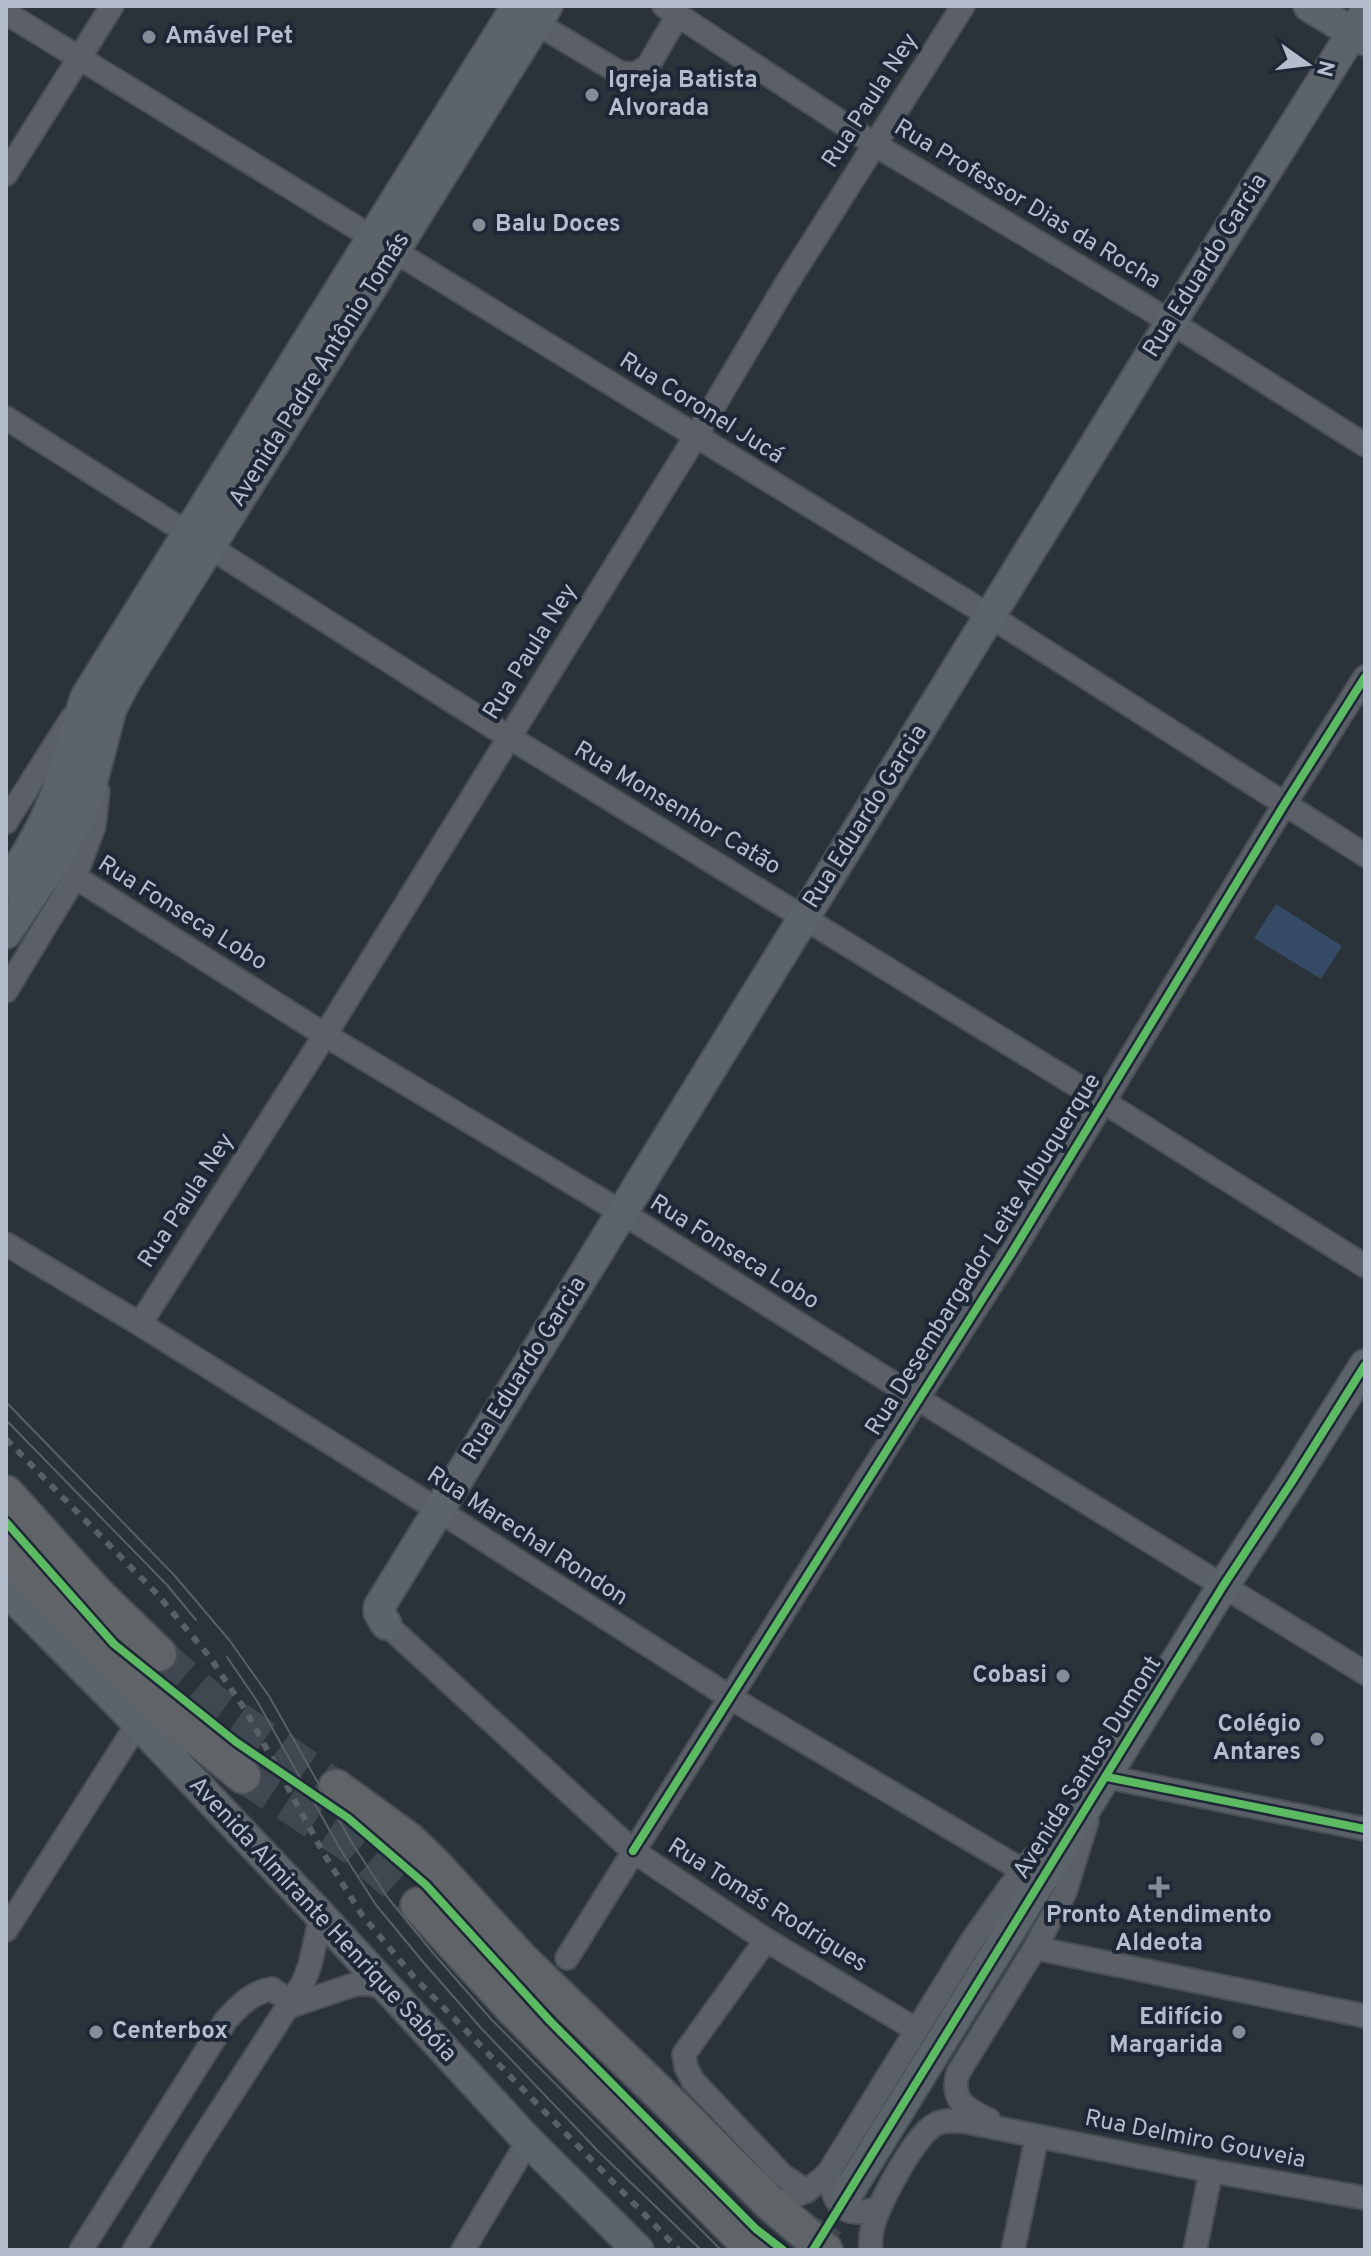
<svg xmlns="http://www.w3.org/2000/svg" width="1371" height="2256" font-family="Overpass,sans-serif">
	<style>
		.water { fill: #354a65 }
		.lines { fill: none; stroke-linecap: round; stroke-linejoin: round }
		.major-tunnel { stroke: #3f4750; stroke-width: 30; stroke-dasharray: 30 15; stroke-linecap: butt }
		.highway-tunnel { stroke: #3f4750; stroke-width: 34; stroke-dasharray: 34 17; stroke-linecap: butt }
		.minor-casing { stroke: #494e54; stroke-width: 26 }
		.major-casing { stroke: #484e57; stroke-width: 34 }
		.highway-casing { stroke: #474d55; stroke-width: 38 }
		.minor { stroke: #5b6068; stroke-width: 22 }
		.major { stroke: #5d636a; stroke-width: 30 }
		.highway { stroke: #606367; stroke-width: 34 }
		.tram { stroke: #595f66; stroke-width: 2 }
		.rail { stroke: #595f66; stroke-width: 6; stroke-dasharray: 8 8; stroke-linecap: butt }
		.cycleway-casing { stroke: #1d2736; stroke-width: 13 }
		.cycleway { stroke: #5cba63; stroke-width: 8 }
		.poi-dot { fill: #848c98; stroke: #1d2736; stroke-width: 3 }
		.labels { text-anchor: middle; dominant-baseline: central; stroke-width: 8; stroke-linejoin: round; paint-order: stroke }
		.poi-label { font-size: 24px; font-weight: bold; fill: #b4bdcb; stroke: #1d2736; text-anchor: start }
		.street-label { font-size: 24px; fill: #b4bdcb; stroke: #1d2736 }
	</style>
	<rect width="100%" height="100%" fill="#2a323a"/>
	<!-- water -->
	<polygon class="water" points="1276,904 1342,946 1321,979 1254,938"/>
	<g class="lines">
		<!-- major-tunnel -->
		<polyline class="major-tunnel" points="813,2250 847,2194"/>
		<!-- highway-tunnel -->
		<g class="highway-tunnel">
			<polyline points="159,1654 213,1701 336,1787"/>
			<polyline points="243,1776 352,1847 418,1905"/>
		</g>
		<defs>
			<g id="minor">
				<polyline points="664,6 874,144 1171,322 1365,445"/>
				<polyline points="6,13 990,616 1365,855"/>
				<polyline points="536,23 620,73 635,74 648,66 678,15"/>
				<polyline points="6,174 112,6"/>
				<polyline points="6,418 509,737 1104,1102 1365,1266"/>
				<polyline points="6,822 72,718"/>
				<polyline points="75,877 325,1035 621,1212 918,1399 1365,1673"/>
				<polyline points="6,991 75,877 94,826 98,791"/>
				<polyline points="6,1244 140,1324 438,1510 731,1698 1022,1870"/>
				<polyline points="140,1324 325,1035 696,436 785,286 963,6"/>
				<polyline points="386,1624 633,1851 766,1940 915,2029"/>
				<polyline points="1107,1777 1365,1829"/>
				<polyline points="6,1930 138,1723"/>
				<polyline points="766,1940 684,2054 686,2067 693,2081 783,2176 807,2191"/>
				<polyline points="1035,1948 1365,2016"/>
				<polyline points="567,1958 908,1413 1011,1254 1284,805 1365,677"/>
				<polyline points="288,2007 356,1984 371,1984 390,1991"/>
				<path d="M989,2120C966,2109 950,2101 958,2073L1035,1948L1065,1892L1087,1821"/>
				<path d="M829,2172C833,2206 844,2221 880,2207"/>
				<path d="M771,2204C794,2198 812,2190 829,2172L973,1939L1022,1870L1062,1828"/>
				<path d="M81,2250L226,2020C240,2005 252,1992 272,1989L291,2002"/>
				<polyline points="134,2250 197,2147 303,1983 310,1965 321,1916"/>
				<polyline points="463,2250 528,2141"/>
				<path d="M871,2250C870,2242 871,2233 873,2225C880,2202 915,2134 936,2124C945,2119 957,2121 967,2122L1211,2171L1365,2198"/>
				<polyline points="1013,2250 1037,2137"/>
				<polyline points="1195,2250 1211,2171"/>
			</g>
			<g id="major">
				<polyline points="1309,6 1365,40"/>
				<path d="M6,886C30,852 50,816 63,775C72,749 77,723 86,697L517,6"/>
				<polyline points="6,933 56,859 80,816 91,785 111,709 125,682 547,6"/>
				<polyline points="6,1590 138,1723 321,1916 528,2141 638,2250"/>
				<polyline points="386,1624 379,1612 379,1607 1171,322 1365,13"/>
				<polyline points="847,2194 1223,1586 1291,1483 1365,1365"/>
			</g>
			<g id="highway">
				<polyline points="6,1493 97,1594 159,1654"/>
				<polyline points="6,1550 114,1665 166,1713 243,1776"/>
				<polyline points="336,1787 409,1840 433,1863 522,1960 674,2107 771,2204 825,2250"/>
				<polyline points="418,1905 512,2008 754,2250"/>
			</g>
		</defs>
		<!-- minor casing -->
		<use href="#minor" class="minor-casing"/>
		<!-- major casing -->
		<use href="#major" class="major-casing"/>
		<!-- highway casing -->
		<use href="#highway" class="highway-casing"/>
		<!-- minor -->
		<use href="#minor" class="minor"/>
		<!-- major -->
		<use href="#major" class="major"/>
		<!-- highway -->
		<use href="#highway" class="highway"/>
		<!-- tram -->
		<g class="tram">
			<polyline points="6,1402 175,1576 230,1641 269,1696 352,1843 388,1898 433,1953 491,2019 721,2250"/>
			<polyline points="6,1420 167,1585 196,1620"/>
			<polyline points="227,1657 257,1701 339,1847 376,1905 424,1963 481,2028 598,2151 701,2250"/>
		</g>
		<!-- rail -->
		<polyline class="rail" points="6,1439 158,1595 209,1656 246,1711 324,1854 362,1915 413,1976 679,2250"/>
		<defs>
			<g id="cycleway">
				<polyline points="6,1522 114,1644 236,1742 348,1818 426,1885 550,2021 756,2229 783,2250"/>
				<polyline points="1107,1777 1365,1829"/>
				<polyline points="633,1851 1011,1254 1284,805 1365,677"/>
				<polyline points="813,2250 1223,1586 1291,1483 1365,1365"/>
			</g>
		</defs>
		<!-- cycleway casing -->
		<use href="#cycleway" class="cycleway-casing"/>
		<!-- cycleway -->
		<use href="#cycleway" class="cycleway"/>
	</g>
	<!-- markers -->
	<g class="poi-dot">
		<circle cx="149" cy="37" r="8"/>
		<circle cx="592" cy="95" r="8"/>
		<circle cx="479" cy="225" r="8"/>
		<circle cx="1063" cy="1676" r="8"/>
		<circle cx="1317" cy="1739" r="8"/>
		<path d="M1155 1875h8v8h8v8h-8v8h-8v-8h-8v-8h8z"/>
		<circle cx="96" cy="2032" r="8"/>
		<circle cx="1239" cy="2032" r="8"/>
	</g>
	<g class="labels">
		<!-- poi labels -->
		<g class="poi-label">
			<text x="165" y="37">Amável Pet</text>
			<text x="608" y="81">Igreja Batista<tspan x="608" dy="28">Alvorada</tspan></text>
			<text x="495" y="225">Balu Doces</text>
			<text x="1047" y="1676" text-anchor="end">Cobasi</text>
			<text x="1301" y="1725" text-anchor="end">Colégio<tspan x="1301" dy="28">Antares</tspan></text>
			<text x="1159" y="1916" text-anchor="middle">Pronto Atendimento<tspan x="1159" dy="28">Aldeota</tspan></text>
			<text x="1223" y="2018" text-anchor="end">Edifício<tspan x="1223" dy="28">Margarida</tspan></text>
			<text x="112" y="2032">Centerbox</text>
		</g>
		<!-- street labels -->
		<g class="street-label">
			<text transform="translate(871 101) rotate(-57)">Rua Paula Ney</text>
			<text transform="translate(1027 205) rotate(31)">Rua Professor Dias da Rocha</text>
			<text transform="translate(1206 266) rotate(-58)">Rua Eduardo Garcia</text>
			<text transform="translate(320 370) rotate(-58)">Avenida Padre Antônio Tomás</text>
			<text transform="translate(701 409) rotate(32)">Rua Coronel Jucá</text>
			<text transform="translate(531 652) rotate(-58)">Rua Paula Ney</text>
			<text transform="translate(677 809) rotate(31)">Rua Monsenhor Catão</text>
			<text transform="translate(866 817) rotate(-58)">Rua Eduardo Garcia</text>
			<text transform="translate(182 914) rotate(32)">Rua Fonseca Lobo</text>
			<text transform="translate(187 1201) rotate(-57)">Rua Paula Ney</text>
			<text transform="translate(734 1253) rotate(32)">Rua Fonseca Lobo</text>
			<text transform="translate(984 1255) rotate(-58)">Rua Desembargador Leite Albuquerque</text>
			<text transform="translate(525 1369) rotate(-58)">Rua Eduardo Garcia</text>
			<text transform="translate(527 1537) rotate(33)">Rua Marechal Rondon</text>
			<text transform="translate(1088 1768) rotate(-58)">Avenida Santos Dumont</text>
			<text transform="translate(767 1906) rotate(32)">Rua Tomás Rodrigues</text>
			<text transform="translate(322 1920) rotate(47)">Avenida Almirante Henrique Sabóia</text>
			<text transform="translate(1195 2140) rotate(11)">Rua Delmiro Gouveia</text>
		</g>
	</g>
	<!-- border -->
	<rect width="1371" height="2256" fill="none" stroke="#b4bdcb" stroke-width="16"/>
	<!-- north arrow -->
	<g transform="translate(1307 64) rotate(104)" stroke="#1d2736" stroke-width="6" paint-order="stroke">
	<path d="M0-6L14 30L0 20L-14 30Z" fill="#b4bdcb"/>
	<text y="-12" font-size="22" font-weight="bold" text-anchor="middle" fill="#b4bdcb">N</text>
	</g>
</svg>
